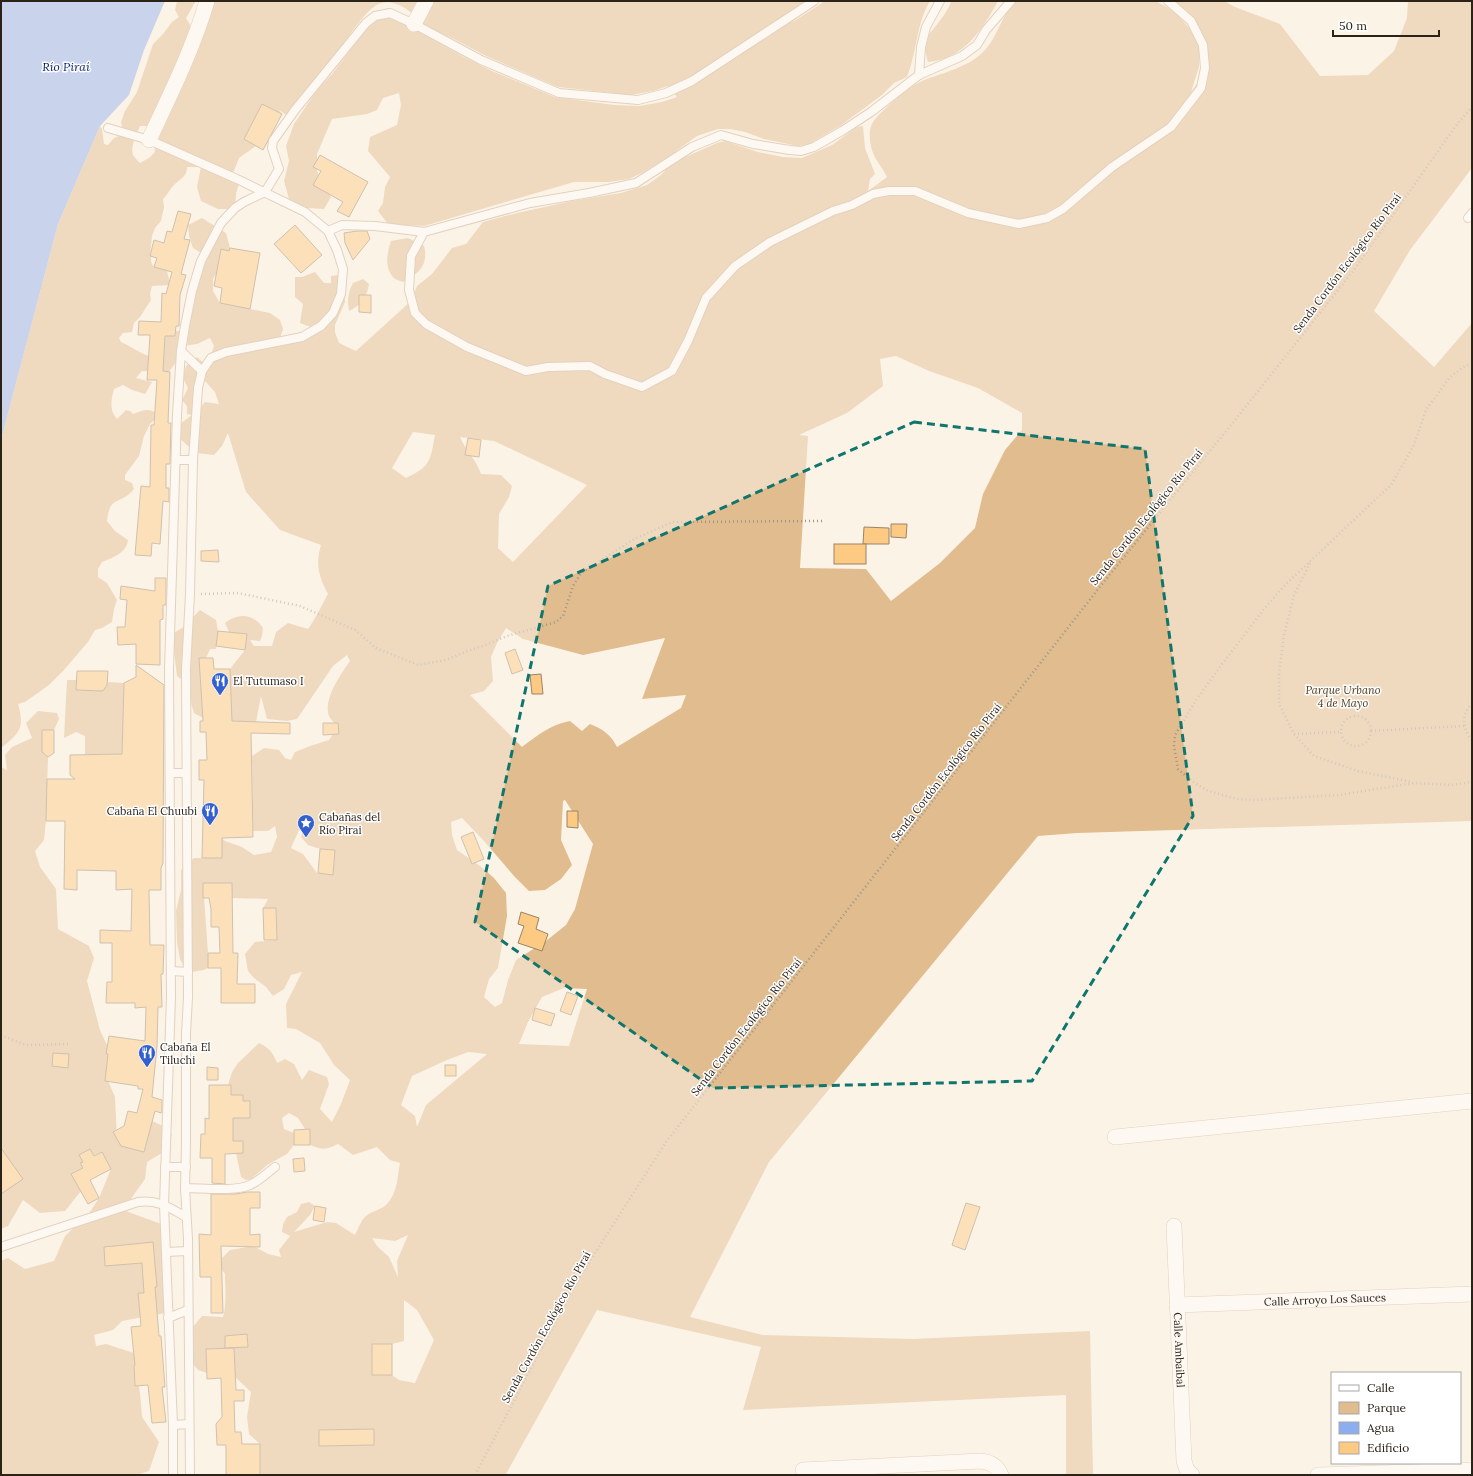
<svg xmlns="http://www.w3.org/2000/svg" width="1473" height="1476" font-family="Lora,serif">
	<style>
		.green { fill: #e0bc8e; fill-rule: evenodd }
		.water { fill: #8dadf1 }
		.building { fill: #fdca84; stroke: #998468 }
		.lines { fill: none; stroke-linecap: round; stroke-linejoin: round }
		.service-casing { stroke: #c2ab8e; stroke-width: 10 }
		.minor-casing { stroke: #c2ab8e; stroke-width: 16 }
		.path { stroke: #9f968a; stroke-width: 2.5; stroke-dasharray: 1 3; stroke-linecap: butt }
		.service { stroke: #fff; stroke-width: 8 }
		.minor { stroke: #fff; stroke-width: 15 }
		.marked { fill: none; stroke: #0f766e; stroke-width: 3; stroke-dasharray: 8 5; stroke-linejoin: round }
		.labels { text-anchor: middle; dominant-baseline: central; stroke-width: 3; stroke-linejoin: round; paint-order: stroke }
		.street-label { font-size: 11px; fill: #2c2318; stroke: #fff }
		.poi-label { font-size: 11px; fill: #2c2318; stroke: #fff; text-anchor: start }
		.park-label { font-size: 11px; font-style: italic; fill: #4d381a; stroke: #fff }
		.water-label { font-size: 12px; font-style: italic; fill: #09226e; stroke: #fff }
	</style>
	<rect width="100%" height="100%" fill="#fcf3e7"/>
	<!-- green -->
	<g class="green">
		<path d="M177,1H196L186,18L195,33L209,1H422L415,16C406,8 394,0 382,3C376,4 371,9 367,13C352,29 341,49 328,65C315,82 297,97 288,116L279,110L282,114L262,104L244,139L256,146L239,158L234,171L226,176L239,183L236,194L235,209H218L201,201L197,187L201,167H187C187,178 179,179 173,186C169,191 167,195 163,199L164,207L161,221L155,228L152,236L150,256L151,258C151,269 157,267 167,271L169,279V285L152,286L150,294L151,300L140,317L134,323L132,332L123,333L119,338L121,342C131,346 139,353 149,356L165,336H175L176,331H182L203,254L193,248L189,236L188,225L202,218L226,233L230,248L213,279V291L220,303L270,313L280,320L283,329L280,338L311,337L316,329L300,323L303,304L295,297V277H302L315,272L324,283H331V276L338,275L343,277L345,302L335,325V332L339,343L356,351L411,301L417,286L432,274L452,248L466,244L483,222L517,213L572,201L621,193L647,185L661,175L672,163L717,143L725,141L758,152L783,157L802,158L832,145L857,127L863,126L865,148L875,174L870,179L868,191L887,177C882,167 874,159 871,147C867,126 872,121 886,108C896,98 907,88 920,82C940,73 964,69 981,54C998,39 1000,16 1016,1H1155C1176,11 1181,17 1194,35L1191,21L1168,1H1224L1235,7L1280,24L1320,76L1368,75L1394,51L1407,18L1408,1H1472V168L1410,250L1374,311L1434,367L1472,323V821L1077,833L1038,836L769,1162L690,1317L763,1335L913,1339L1090,1331L1093,1475H1066V1395L743,1410L761,1347L597,1310L506,1474L508,1475H257L260,1444L249,1434L247,1417L251,1392L235,1377L234,1348L248,1347L247,1334L225,1336V1348L206,1349L207,1373L198,1370L193,1364L192,1328L202,1316L223,1317C227,1302 225,1289 225,1274L217,1263L230,1250L253,1246L268,1254L281,1257L279,1250L290,1236L282,1232L283,1224L287,1217L297,1212L301,1204L309,1202L315,1206L310,1215L294,1232L327,1222L336,1223L355,1235C358,1229 361,1220 366,1216C372,1211 381,1210 387,1204C398,1192 397,1177 400,1163L390,1160L377,1147L353,1155L338,1144C326,1150 323,1150 310,1145V1129H305L298,1118L289,1113L282,1118L284,1129L294,1133V1145L287,1154L267,1165L251,1179L246,1180L241,1177L236,1153H243V1141H228V1130H233V1118H250V1101H243V1095H231V1085H228L232,1072L238,1063L259,1043C269,1048 273,1052 277,1063L285,1059L294,1064L302,1080L309,1070L327,1077L329,1084L320,1109L332,1122L341,1104L350,1080L334,1065L320,1043L296,1029L287,1028L286,1004L302,972L291,975L284,989L273,996L266,987L254,978L248,971L245,954L255,942L277,940L276,908H263L268,899L232,898V883H203L208,953V968L204,970L192,972L183,965L180,959L177,943L176,911L181,890V870L194,858H222V838L225,841L242,847L254,855L271,852L277,837L275,826L268,831H253L252,756L264,748L279,750L285,758L291,760L295,752L310,746L329,740L338,727C336,724 332,721 330,718C321,702 341,674 350,661L347,655L333,666L297,719L287,721L267,719L261,696L256,722L232,721L230,669L245,650L247,635L229,632L225,623C238,612 254,614 263,628L262,636L260,641L250,640L254,646H272L276,632L288,623L308,629C316,618 321,606 328,594C319,577 315,565 321,545L280,530L246,492L228,433L222,446L214,455L196,453L178,437L181,423L192,415L187,414V406L182,400L188,388L183,378L186,366L197,357L207,366L214,346L210,338L197,344L183,346L176,362L169,372L142,371L136,378L152,382L145,394L132,390L123,385L114,389C111,400 109,410 117,419L126,410L130,411L133,414C144,410 149,407 159,415L150,424L144,436L139,456L125,475V480L132,483L134,489C120,506 110,494 107,521L115,531L128,540C127,553 112,558 102,562L98,569V577L107,583L117,600L114,609L112,622L102,628L95,630L88,642L63,671L49,685L25,702L18,704C25,728 20,733 1,748V440L58,224L100,126L102,129L104,144L108,145L114,138L119,136L122,126L121,122L125,111L137,92L153,44L163,34L172,22L179,17L175,10ZM1199,54L1204,74L1191,92L1199,67ZM140,126H151L154,136L155,152L149,158L140,163C138,161 135,158 133,155C130,147 137,133 140,126ZM896,356L929,371L978,388L1022,413V430L1005,450L983,494L975,528L940,563L891,601L866,569L800,568L808,436L799,435L847,413L883,386L880,359ZM204,380L215,392L219,404L205,402L198,410L197,396ZM413,432L435,435C430,461 431,466 406,478L392,468ZM460,437L494,441L587,485L513,562L498,548L499,514L509,497L512,486L501,475L481,474C476,459 466,451 460,437ZM506,628L523,639L583,655L665,638L642,699L686,695L681,708L617,747C611,735 603,729 590,724L582,731L570,721C550,725 538,735 522,747L470,695L484,691L493,681L491,657L497,643ZM565,800L593,844L575,909L566,925L546,941L516,960L508,980L502,1003L495,1007L484,997L489,979L498,968L507,916L506,893L494,878L480,866L457,850L452,835L451,822L462,818L484,841L514,876L529,891L545,890L561,879L572,865L561,840L563,801ZM305,824L301,837L308,845L320,849L335,850L333,875L317,873L303,854L291,848L299,830ZM564,988L587,989L569,1046L519,1044L528,1022L542,997ZM468,1052L487,1054L426,1105L417,1127L415,1116L401,1105L412,1076L447,1060ZM408,1235L397,1261L398,1277L389,1257L377,1246L372,1238L395,1241ZM404,1300L417,1310L434,1340L415,1383L399,1380L392,1375H372V1344H392L404,1341ZM374,1429V1445L319,1446V1430Z"/>
		<path d="M433,1H819L791,23L825,1H930C916,24 917,53 907,77L894,83L882,95L840,126L809,144L798,146L764,139L745,132L730,129H718L697,136L668,157L642,173L629,179L609,182H574L424,226L388,224L378,211L383,203L385,187L390,177L368,151L370,137L397,125L401,105L399,93L383,98L377,110L367,114L332,119L317,154V171L331,197L324,209L307,208L289,199L284,181L289,161L286,146L294,124L317,90L332,74L373,20L386,18H394L464,57L492,71L555,97L614,105L639,106L662,102L677,97L668,86L653,91L631,95L558,87L486,56L454,39L423,25L422,20Z"/>
		<path d="M951,1H998C982,30 964,59 928,62C920,35 933,33 946,12C948,8 950,6 951,1Z"/>
		<path d="M408,238L424,246C429,264 419,274 403,282C401,281 396,280 394,278C384,268 387,253 391,241Z"/>
		<path d="M363,279L369,284C366,299 362,304 349,311C347,300 348,293 353,283Z"/>
		<path d="M200,610L216,620L218,631L216,649H210L206,658H199L202,677L203,718L194,713L185,682L177,676L174,651L169,641C175,630 175,633 185,626C189,623 195,614 200,610Z"/>
		<polygon points="67,680 76,680 76,690 103,691 107,685 107,682 124,683 122,754 85,754 85,736 76,732 64,738"/>
		<polygon points="38,711 57,713 59,719 54,730 42,730 42,752 48,757 46,821 44,840 35,851 40,867 56,889 58,929 89,946 94,958 87,981 100,1030 110,1052 106,1076 115,1097 117,1140 128,1147 144,1152 152,1121 163,1126 172,1135 162,1153 147,1162 145,1179 123,1210 164,1225 171,1312 122,1321 113,1330 94,1335 96,1346 106,1344 134,1353 140,1393 142,1417 159,1442 149,1471 137,1475 1,1475 1,1261 8,1258 25,1269 54,1261 65,1236 90,1212 99,1198 111,1169 102,1152 94,1155 90,1149 79,1155 83,1162 80,1163 83,1168 81,1191 65,1211 40,1213 23,1200 8,1226 1,1229 1,767 7,770 5,755 12,747 32,738 26,723"/>
	</g>
	<!-- water -->
	<polygon class="water" points="1,1 165,1 144,50 129,95 100,126 58,224 1,440"/>
	<!-- building -->
	<g class="building">
		<polygon points="262,104 282,114 263,150 244,139"/>
		<polygon points="320,155 368,182 349,217 337,211 343,202 313,185 321,171 313,167"/>
		<polygon points="178,211 191,214 184,239 190,240 181,274 186,275 180,295 179,326 176,326 175,336 165,336 163,371 170,372 168,423 171,423 170,464 166,464 166,488 169,488 169,502 163,501 160,544 152,543 151,556 135,555 141,486 150,487 151,425 154,425 157,380 147,380 150,335 138,335 139,321 161,322 162,293 166,294 172,272 154,267 157,258 150,256 154,240 164,243 167,231 172,232"/>
		<polygon points="295,225 322,255 301,273 274,244"/>
		<polygon points="357,231 367,231 370,239 353,260 345,243 344,233"/>
		<polygon points="230,248 260,253 250,309 220,303 222,288 214,286 221,249 229,251"/>
		<polygon points="359,295 371,295 371,313 359,312"/>
		<polygon points="468,438 481,440 479,457 465,455"/>
		<polygon points="891,524 907,524 906,538 891,537"/>
		<polygon points="864,527 889,528 889,544 863,544"/>
		<rect x="834" y="544" width="32" height="20"/>
		<polygon points="218,550 219,562 201,561 201,551"/>
		<polygon points="155,578 166,578 166,605 163,605 163,619 160,620 160,665 136,664 136,644 118,645 117,627 125,627 127,600 120,599 121,586 155,591"/>
		<polygon points="218,631 247,634 245,650 216,646"/>
		<polygon points="515,649 523,670 512,674 505,653"/>
		<polygon points="199,658 213,658 214,669 230,669 232,721 290,723 290,734 251,733 253,837 222,838 222,858 202,858 204,780 199,780 199,760 207,760 206,732 200,732 200,721 203,721"/>
		<polygon points="136,665 164,685 163,863 161,868 161,890 149,890 150,945 164,945 163,974 161,974 162,1007 158,1007 157,1046 152,1097 162,1100 162,1111 161,1113 155,1111 144,1152 121,1146 113,1132 124,1126 128,1111 137,1113 143,1089 138,1089 138,1086 105,1081 108,1054 106,1054 109,1036 145,1041 146,1007 135,1008 135,1003 106,1003 107,982 112,982 112,943 100,943 100,930 131,931 132,889 116,890 116,871 77,870 77,890 64,889 65,821 46,821 47,779 75,779 70,775 70,755 122,754 124,683 136,677"/>
		<polygon points="77,671 108,671 107,685 103,691 76,690"/>
		<polygon points="541,674 543,694 532,694 530,675"/>
		<polygon points="323,723 338,723 339,734 323,735"/>
		<polygon points="42,730 54,730 54,753 48,757 42,752"/>
		<polygon points="567,811 578,811 578,828 567,827"/>
		<polygon points="473,832 484,859 472,864 461,837"/>
		<polygon points="320,849 335,850 333,875 318,873"/>
		<polygon points="203,883 232,883 233,953 238,953 237,984 255,984 255,1003 221,1003 221,968 208,968 208,953 220,953 219,927 211,927 211,909 209,898 203,898"/>
		<polygon points="263,908 276,908 277,940 264,940"/>
		<polygon points="521,912 539,918 536,929 548,934 542,951 518,943 524,926 518,924"/>
		<polygon points="567,992 578,996 571,1015 560,1011"/>
		<polygon points="535,1008 555,1014 551,1026 532,1020"/>
		<polygon points="53,1053 69,1054 68,1068 52,1066"/>
		<rect x="445" y="1065" width="11" height="11"/>
		<polygon points="207,1067 218,1068 218,1080 207,1080"/>
		<polygon points="209,1085 231,1085 231,1095 243,1095 243,1101 250,1101 250,1118 233,1118 233,1141 243,1141 243,1153 225,1154 225,1184 212,1183 212,1158 200,1158 201,1134 205,1134 205,1118 209,1119"/>
		<polygon points="310,1129 310,1145 294,1145 294,1130"/>
		<polygon points="1,1148 23,1179 1,1194"/>
		<polygon points="90,1149 94,1156 102,1152 111,1169 90,1180 99,1198 88,1204 71,1174 83,1168 80,1163 83,1162 79,1155"/>
		<polygon points="304,1158 305,1171 294,1172 293,1159"/>
		<polygon points="247,1192 260,1192 260,1208 250,1208 250,1235 260,1234 260,1247 221,1246 223,1313 211,1313 211,1277 200,1277 199,1234 211,1235 211,1194 236,1194"/>
		<polygon points="966,1203 980,1207 965,1250 952,1245"/>
		<polygon points="315,1206 326,1208 324,1222 313,1220"/>
		<polygon points="153,1242 157,1287 155,1287 158,1324 159,1336 161,1336 165,1387 162,1387 166,1422 152,1423 148,1385 135,1386 134,1365 135,1365 131,1327 141,1326 138,1293 144,1293 142,1263 105,1266 104,1247"/>
		<polygon points="247,1334 248,1347 225,1348 225,1336"/>
		<rect x="372" y="1344" width="20" height="31"/>
		<polygon points="234,1348 236,1390 244,1390 244,1401 234,1401 235,1432 241,1432 242,1444 260,1444 260,1475 226,1475 226,1445 217,1445 216,1424 222,1417 221,1378 207,1379 206,1349"/>
		<polygon points="374,1429 374,1445 319,1446 319,1430"/>
	</g>
	<g class="lines">
		<defs>
			<g id="service">
				<polyline points="919,75 921,47 926,27 940,1"/>
				<polyline points="108,128 149,140 237,179 305,212 328,231 337,250 343,269 341,294 333,313 321,326 302,337 226,352 211,358 202,371 198,388 193,460 190,594 186,669 188,997 186,1034 186,1144 185,1188 188,1239 190,1475"/>
				<polyline points="1468,218 1472,213"/>
				<polyline points="328,231 342,225 375,226 424,232 530,203 589,193 636,183 692,147 721,135 753,144 790,150 801,151 814,147 842,131 871,112 919,75 962,56 977,45 986,30 1011,1"/>
				<polyline points="424,232 411,256 409,290 415,313 426,324 467,347 526,371 548,367 590,366 605,374 642,387 672,371 688,341 706,298 735,266 770,242 833,211 852,205 873,194 889,191 915,191 968,213 1019,224 1047,218 1063,209 1112,167 1171,127 1201,88 1205,68 1203,45 1191,21 1168,1"/>
				<polyline points="181,351 202,371"/>
				<polyline points="176,460 193,460"/>
				<polyline points="170,773 186,773"/>
				<polyline points="171,971 188,972"/>
				<polyline points="165,1167 186,1167"/>
				<path d="M185,1188C203,1188 234,1192 250,1185C259,1181 267,1173 275,1167"/>
				<path d="M1,1247L138,1202C158,1199 170,1208 186,1217"/>
				<polyline points="166,1252 188,1251"/>
				<polyline points="168,1318 188,1310"/>
				<polyline points="173,1425 189,1424"/>
				<polyline points="173,1475 173,1425 164,1205 171,997 169,669 177,414 181,351 185,326 192,291 201,261 221,223 235,208 244,202 265,192 279,169 272,148 273,141 295,110 366,23 375,16 390,13 414,24 481,60 559,93 638,100 666,93 692,81 814,1"/>
			</g>
			<g id="minor">
				<polyline points="414,24 426,1"/>
				<path d="M149,140C170,95 193,49 207,1"/>
				<polyline points="1115,1137 1472,1101"/>
				<path id="s1" d="M1174,1226L1184,1461L1187,1470L1192,1475"/>
				<path id="s2" d="M1177,1305L1472,1294"/>
				<path d="M803,1470L981,1461C991,1462 997,1466 1001,1475"/>
				<polyline points="1318,1475 1472,1470"/>
			</g>
		</defs>
		<!-- service casing -->
		<use href="#service" class="service-casing"/>
		<!-- minor casing -->
		<use href="#minor" class="minor-casing"/>
		<!-- path -->
		<g class="path">
			<polyline points="1472,364 1465,366 1450,377 1426,410 1414,445 1391,485 1286,584 1264,609 1220,667 1196,700 1175,735 1174,746 1178,769 1192,781 1208,791 1237,799 1254,800 1339,795 1414,783 1452,785 1472,782"/>
			<polyline points="1310,563 1294,595 1284,635 1279,674 1279,704 1294,734 1314,756 1358,771 1412,782"/>
			<polyline points="201,594 238,593 300,606 355,630 376,648 418,665 446,660 470,650 483,646 507,636 556,622 563,616 573,586 581,573 634,539 673,522 823,521"/>
			<path d="M1472,703C1461,715 1462,728 1472,740"/>
			<circle cx="1356" cy="731" r="15"/>
			<polyline points="1371,731 1464,726"/>
			<polyline points="1294,734 1340,732"/>
			<polyline points="1,1035 26,1045 68,1044"/>
			<polyline points="475,1475 576,1283 666,1142 1099,588 1239,415 1354,270 1455,127 1472,107"/>
		</g>
		<!-- service -->
		<use href="#service" class="service"/>
		<!-- minor -->
		<use href="#minor" class="minor"/>
	</g>
	<!-- marked area -->
	<path d="M0 0H1473V1476H0ZM914,422L1145,449L1193,816L1032,1081L713,1088L475,922L548,586Z" fill="#fcf3e7" fill-opacity=".55" fill-rule="evenodd"/>
	<path class="marked" d="M914,422L1145,449L1193,816L1032,1081L713,1088L475,922L548,586Z"/>
	<!-- icons -->
	<defs>
		<symbol id="restaurant-pin" viewBox="-11 -11 22 30"><path d="M0 17L-7.5 6A9.5 9.5 0 1 1 7.5 6Z" fill="#3460cf" stroke="#fff"/><path d="M-5-6h1v4h1v-4h1v4h1v-4h1v5L-1.5 .5V6h-2V.5L-5-1ZM5-6V6H3V1.5H1.5Q1.5-4 5-6Z" fill="#fff"/></symbol>
		<symbol id="sight-pin" viewBox="-11 -11 22 30"><path d="M0 17L-7.5 6A9.5 9.5 0 1 1 7.5 6Z" fill="#3460cf" stroke="#fff"/><path d="M0-6L1.8-2.2L6-1.7L2.9 1.2L3.7 5.4L0 3.3L-3.7 5.4L-2.9 1.2L-6-1.7L-1.8-2.2Z" fill="#fff"/></symbol>
	</defs>
	<g fill-rule="evenodd">
		<use href="#restaurant-pin" x="210" y="671" width="20" height="27"/>
		<use href="#restaurant-pin" x="200" y="801" width="20" height="27"/>
		<use href="#sight-pin" x="296" y="813" width="20" height="27"/>
		<use href="#restaurant-pin" x="137" y="1043" width="20" height="27"/>
	</g>
	<g class="labels">
		<!-- street labels -->
		<g class="street-label">
			<text transform="translate(1347 263) rotate(-53)">Senda Cordón Ecológico Río Piraí</text>
			<text transform="translate(1146 517) rotate(-51)">Senda Cordón Ecológico Río Piraí</text>
			<text transform="translate(946 772) rotate(-52)">Senda Cordón Ecológico Río Piraí</text>
			<text transform="translate(746 1027) rotate(-52)">Senda Cordón Ecológico Río Piraí</text>
			<text stroke="none"><textPath href="#s2" startOffset="148">Calle Arroyo Los Sauces</textPath></text>
			<text transform="translate(546 1327) rotate(-61)">Senda Cordón Ecológico Río Piraí</text>
			<text stroke="none"><textPath href="#s1" startOffset="124">Calle Ambaibal</textPath></text>
		</g>
		<!-- poi labels -->
		<g class="poi-label">
			<text x="233" y="681">El Tutumaso I</text>
			<text x="197" y="811" text-anchor="end">Cabaña El Chuubi</text>
			<text x="319" y="817">Cabañas del<tspan x="319" dy="13">Río Pirai</tspan></text>
			<text x="160" y="1047">Cabaña El<tspan x="160" dy="13">Tiluchi</tspan></text>
		</g>
		<!-- park labels -->
		<g class="park-label">
			<text x="1343" y="690">Parque Urbano<tspan x="1343" dy="13">4 de Mayo</tspan></text>
		</g>
		<!-- water labels -->
		<g class="water-label">
			<text x="66" y="66">Río Piraí</text>
		</g>
	</g>
	<!-- border -->
	<rect width="1473" height="1476" fill="none" stroke="#2c2318" stroke-width="4"/>
	<!-- legend -->
	<rect x="1331" y="1372" width="130" height="92" fill="#ffffff" stroke="#aba7a3"/>
	<rect x="1339" y="1385" width="20" height="6" fill="#ffffff" stroke="#aba7a3"/>
	<text x="1367" y="1392" font-size="12" fill="#2c2318">Calle</text>
	<rect x="1339" y="1402" width="20" height="12" fill="#e0bc8e" stroke="#aba7a3"/>
	<text x="1367" y="1412" font-size="12" fill="#2c2318">Parque</text>
	<rect x="1339" y="1422" width="20" height="12" fill="#8dadf1" stroke="#aba7a3"/>
	<text x="1367" y="1432" font-size="12" fill="#2c2318">Agua</text>
	<rect x="1339" y="1442" width="20" height="12" fill="#fdca84" stroke="#aba7a3"/>
	<text x="1367" y="1452" font-size="12" fill="#2c2318">Edificio</text>
	<!-- scale -->
	<path d="M1333 30v6h106v-6" fill="none" stroke="#2c2318" stroke-width="2"/>
	<text x="1339" y="30" font-size="12" fill="#2c2318" stroke="#ffffff" stroke-width="3" paint-order="stroke">50 m</text>
</svg>
